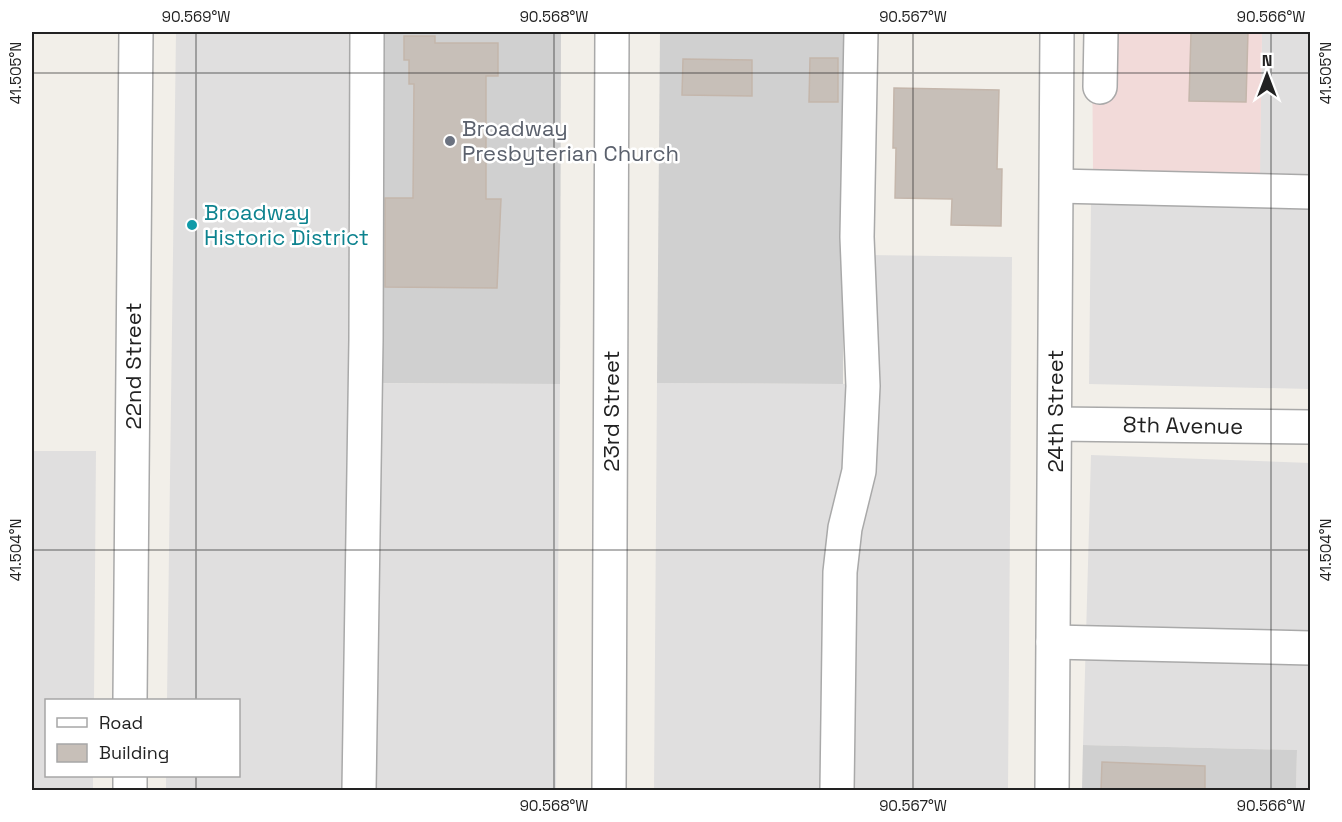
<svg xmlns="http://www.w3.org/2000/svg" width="1342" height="822" font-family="'Space Grotesk',sans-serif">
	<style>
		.residential { fill: #e0dfdf }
		.commercial { fill: #f2dad9 }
		.religious { fill: #d0d0d0 }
		.building { fill: #c7bfb8; stroke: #c4b6ab; stroke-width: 1.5 }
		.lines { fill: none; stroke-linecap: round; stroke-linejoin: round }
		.minor-casing { stroke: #a9a9a9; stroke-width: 36 }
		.minor { stroke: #fff; stroke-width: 33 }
		.ticks { fill: none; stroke: #222; stroke-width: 1.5; stroke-opacity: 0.45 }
		.worship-dot { fill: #6b7280; stroke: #fff; stroke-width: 2 }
		.culture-dot { fill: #0f9aa8; stroke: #fff; stroke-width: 2 }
		.labels { text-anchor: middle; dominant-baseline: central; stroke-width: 5; stroke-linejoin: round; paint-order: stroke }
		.worship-label { font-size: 22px; fill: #5b616d; stroke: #fff; text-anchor: start }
		.culture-label { font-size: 22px; fill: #0d838f; stroke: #fff; text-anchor: start }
		.street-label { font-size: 22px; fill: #222; stroke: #fff }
		.neatline { fill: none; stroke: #222; stroke-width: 2 }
		.ticks-label { font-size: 15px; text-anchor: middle; fill: #222 }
	</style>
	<rect width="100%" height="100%" fill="#f2efe9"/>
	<!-- residential -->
	<g class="residential">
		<polygon points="176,32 351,32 348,383 560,384 556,790 166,790 166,776 238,776 238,700 167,700"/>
		<polygon points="1262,32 1310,32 1310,389 1089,384 1091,203 1259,207"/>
		<polygon points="868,255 1012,257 1008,790 654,790 657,383 870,384"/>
		<polygon points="32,451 96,451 94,700 46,700 46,776 93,776 93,790 32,790"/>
		<polygon points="1091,455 1310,463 1310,790 1296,790 1297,750 1083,745"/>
	</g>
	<!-- commercial -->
	<polygon class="commercial" points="1092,32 1262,32 1260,176 1093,172"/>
	<!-- religious -->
	<g class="religious">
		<polygon points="377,32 561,32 560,384 376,383"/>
		<polygon points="660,32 844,32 843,384 657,383"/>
		<polygon points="1083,745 1297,750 1296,790 1082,790"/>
	</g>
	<!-- building -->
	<g class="building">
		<polygon points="1191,32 1248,32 1246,102 1189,101"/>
		<polygon points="404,36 435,36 435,43 498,43 498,76 486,76 486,199 501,199 497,288 385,287 385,198 413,198 414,84 409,84 409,60 404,60"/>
		<polygon points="810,58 838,58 838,102 809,102"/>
		<polygon points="683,59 752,60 752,96 682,95"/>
		<polygon points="894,88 999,90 997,169 1002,169 1001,226 951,225 952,199 895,198 896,148 893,148"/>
		<polygon points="1102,762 1205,766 1205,790 1101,790"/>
	</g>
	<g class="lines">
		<defs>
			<g id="minor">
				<polyline points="1100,87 1101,32"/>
				<polyline points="1057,186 1310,192"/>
				<polyline points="1055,424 1310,427"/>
				<polyline points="1053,642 1310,648"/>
				<polyline points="130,700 136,32"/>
				<polyline points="130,790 130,776"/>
				<polyline points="359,790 366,340 367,32"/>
				<polyline points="609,790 612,32"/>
				<polyline points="837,790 840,572 845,528 859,471 863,386 857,237 861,32"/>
				<polyline points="1052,790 1057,32"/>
			</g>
		</defs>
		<!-- minor casing -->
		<use href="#minor" class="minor-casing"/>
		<!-- minor -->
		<use href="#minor" class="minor"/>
	</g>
	<!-- ticks -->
	<path class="ticks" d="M196,32V700M554,32V790M913,32V790M1271,32V790M32,73H1310M32,550H1310M196,776V790"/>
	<!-- markers -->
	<circle class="worship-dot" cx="450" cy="141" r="6"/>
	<circle class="culture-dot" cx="192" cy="225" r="6"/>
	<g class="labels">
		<!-- worship labels -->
		<g class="worship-label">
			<text x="462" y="128">Broadway<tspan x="462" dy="25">Presbyterian Church</tspan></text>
		</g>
		<!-- culture labels -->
		<g class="culture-label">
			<text x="204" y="212">Broadway<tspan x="204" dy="25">Historic District</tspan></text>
		</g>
		<!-- street labels -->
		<g class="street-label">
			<text transform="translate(133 366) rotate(-90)">22nd Street</text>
			<text transform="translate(611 411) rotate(-90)">23rd Street</text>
			<text transform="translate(1055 411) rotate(-90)">24th Street</text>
			<text transform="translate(1183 425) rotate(1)">8th Avenue</text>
		</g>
	</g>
	<!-- border -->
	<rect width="1342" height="822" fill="none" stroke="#ffffff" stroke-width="66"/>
	<!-- legend -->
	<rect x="45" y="699" width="195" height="78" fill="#ffffff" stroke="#a7a7a7" stroke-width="1.5"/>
	<rect x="57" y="718" width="30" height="9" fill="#ffffff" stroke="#a7a7a7" stroke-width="1.5"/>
	<text x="99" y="729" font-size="18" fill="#222222">Road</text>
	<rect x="57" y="744" width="30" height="18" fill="#c7bfb8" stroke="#a7a7a7" stroke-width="1.5"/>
	<text x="99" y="759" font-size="18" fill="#222222">Building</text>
	<!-- north arrow -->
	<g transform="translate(1267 75)" stroke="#ffffff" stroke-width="4.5" paint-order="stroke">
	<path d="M0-4.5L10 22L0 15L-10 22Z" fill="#222222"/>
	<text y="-9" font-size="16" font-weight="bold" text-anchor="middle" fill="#222222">N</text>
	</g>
	<rect x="33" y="33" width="1276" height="756" class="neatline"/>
	<g class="ticks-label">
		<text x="196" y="22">90.569°W</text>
		<text x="554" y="22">90.568°W</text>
		<text x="913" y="22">90.567°W</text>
		<text x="1271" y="22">90.566°W</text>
		<text transform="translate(16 73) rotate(-90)" y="5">41.505°N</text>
		<text transform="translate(1326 73) rotate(-90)" y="5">41.505°N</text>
		<text transform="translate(16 550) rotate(-90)" y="5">41.504°N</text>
		<text transform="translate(1326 550) rotate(-90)" y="5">41.504°N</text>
		<text x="554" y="811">90.568°W</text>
		<text x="913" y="811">90.567°W</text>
		<text x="1271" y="811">90.566°W</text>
	</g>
</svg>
